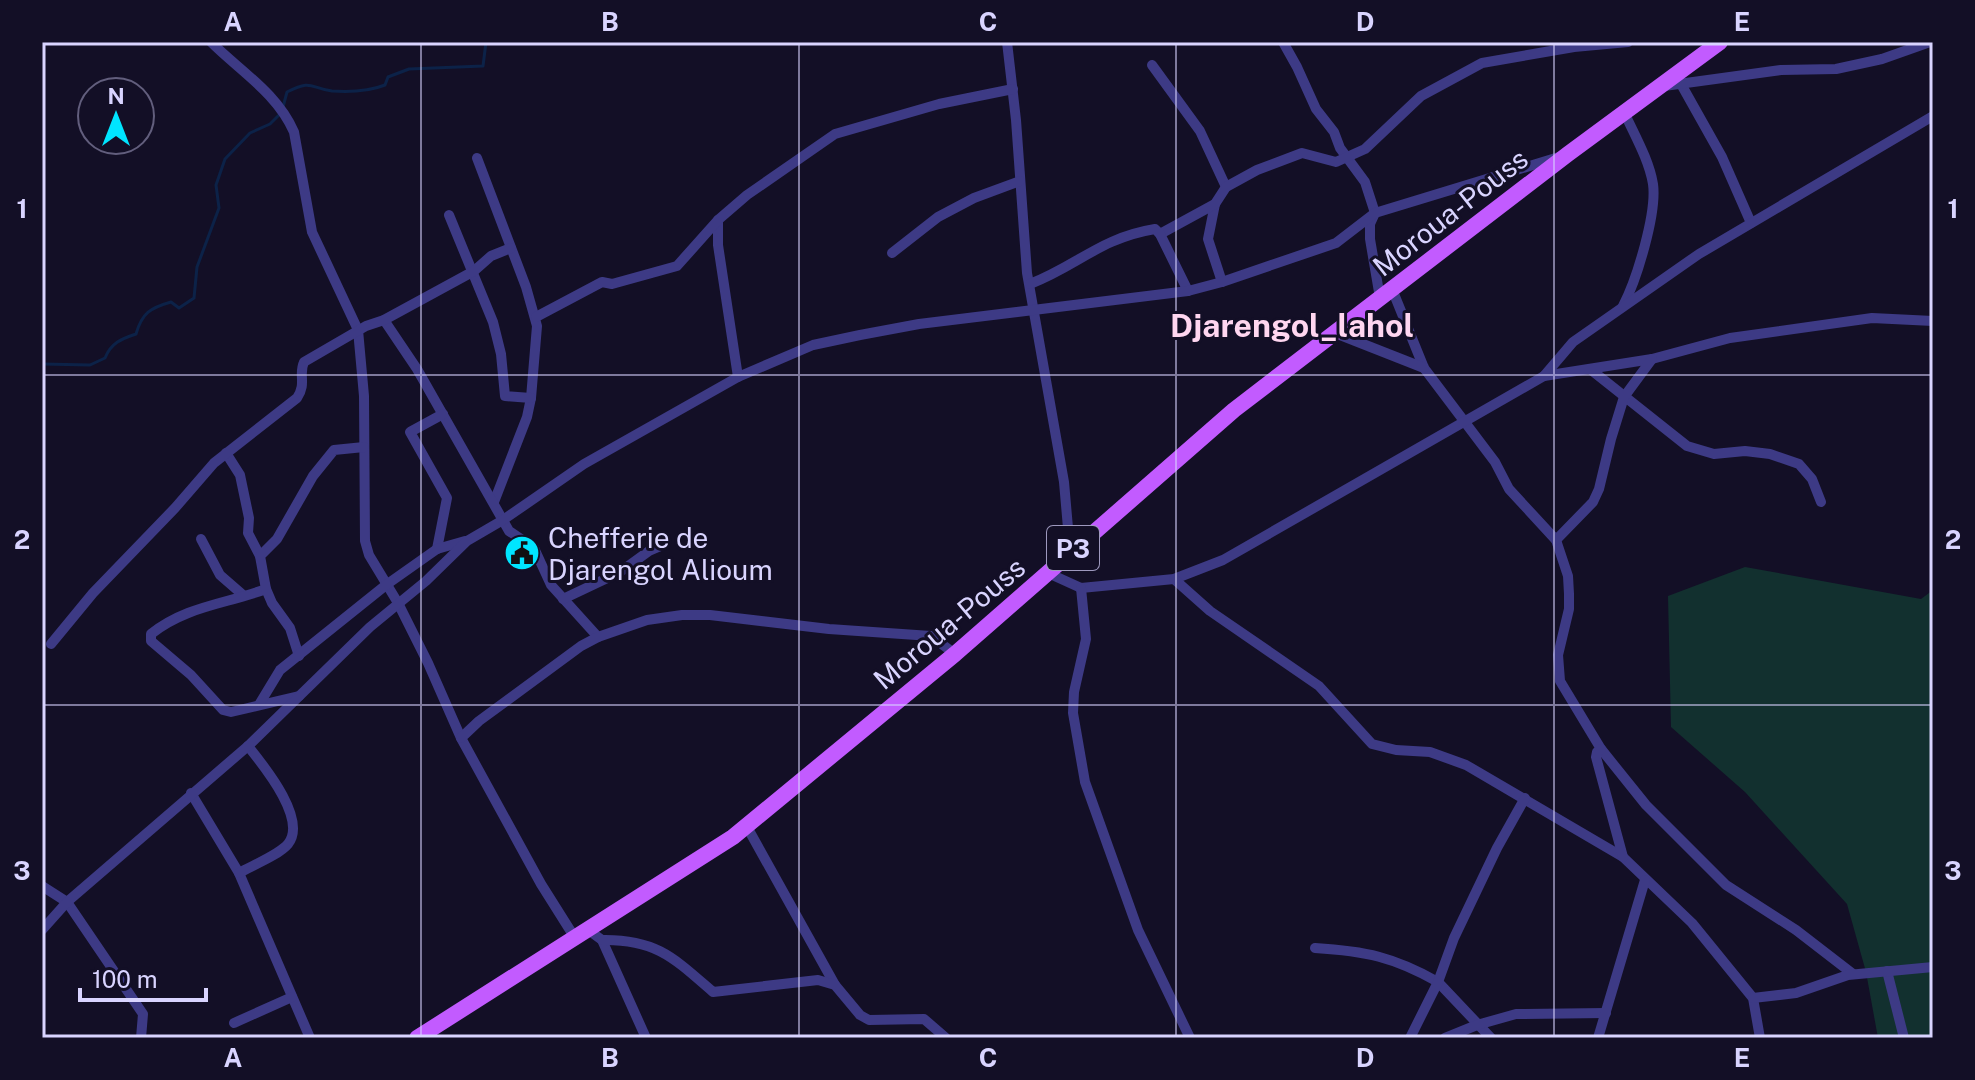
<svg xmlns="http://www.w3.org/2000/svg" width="1975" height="1080" font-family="'Public Sans',sans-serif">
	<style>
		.green { fill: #12302f }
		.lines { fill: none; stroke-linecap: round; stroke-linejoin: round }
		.stream { stroke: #0c2248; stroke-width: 3 }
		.street { stroke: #3d3a85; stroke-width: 10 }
		.primary { stroke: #c25bff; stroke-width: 16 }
		.grid { fill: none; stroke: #d9d4ff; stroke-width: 2; stroke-opacity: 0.55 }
		.labels { text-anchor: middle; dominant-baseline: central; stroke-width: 6; stroke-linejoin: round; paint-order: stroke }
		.shield { fill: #130f26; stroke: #9e99be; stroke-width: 2 }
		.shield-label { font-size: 26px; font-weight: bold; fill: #d9d4ff }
		.street-label { font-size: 28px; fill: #d9d4ff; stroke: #130f26 }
		.poi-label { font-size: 28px; fill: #d9d4ff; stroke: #130f26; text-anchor: start }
		.quarter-label { font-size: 32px; font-weight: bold; fill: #ffd6f0; stroke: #130f26 }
		.neatline { fill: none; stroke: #d9d4ff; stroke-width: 3 }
		.grid-label { font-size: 26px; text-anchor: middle; font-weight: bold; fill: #d9d4ff }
	</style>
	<rect width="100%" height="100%" fill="#130f26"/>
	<!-- green -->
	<polygon class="green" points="1745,567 1921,599 1933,590 1933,1038 1878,1038 1866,972 1847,904 1745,792 1671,727 1668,596"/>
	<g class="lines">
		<!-- stream -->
		<g class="stream">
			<path d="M283,107L287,92C313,79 309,88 332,91C348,92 370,91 385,85L388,77L409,69L483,66L486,42"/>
			<path d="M42,364L90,365L105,358C111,343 121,339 136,334C142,313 150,308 171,302L179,308L194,298L197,267L219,208L216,185L225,159L250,133L270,124L280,114"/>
		</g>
		<!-- street -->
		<g class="street">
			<path d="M211,42C240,71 277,93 294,132L312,232L358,330L364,396L365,541L369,555L398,603L428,663L461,738L541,884L575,938"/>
			<polyline points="1007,42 1016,120 1027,273 1064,482 1070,551"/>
			<polyline points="1283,42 1297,67 1316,109 1334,132 1340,148 1365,182 1375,213 1370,224 1370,239 1380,298"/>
			<polyline points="1152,65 1200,131 1226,187"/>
			<polyline points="1681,84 1722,157 1751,223"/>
			<polyline points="1664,86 1781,70 1836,69 1882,59 1930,42"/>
			<polyline points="477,158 526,287 537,326 531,398 527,417 494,502"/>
			<polyline points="1215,204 1208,239 1222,282"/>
			<polyline points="449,215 493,322 501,354 505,396 531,398"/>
			<polyline points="718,220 718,245 738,377"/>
			<polyline points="1160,234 1215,204 1226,187 1257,170 1302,153 1336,162 1365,149 1421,96 1482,63 1574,47 1628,42"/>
			<polyline points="892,253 938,217 974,198 1020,181"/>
			<path d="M1030,284C1077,266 1100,238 1155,229L1160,234L1188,291"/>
			<polyline points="1392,289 1424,368 1495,462 1509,489 1556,540 1568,576 1569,594 1569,609 1558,655 1560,681 1601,749 1646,805 1726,885 1796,930 1853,974"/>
			<path d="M1623,306C1637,279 1657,213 1653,184C1649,160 1635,136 1625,114"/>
			<polyline points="536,317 602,282 612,284 677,266 718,220 747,195 835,134 939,104 1013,89"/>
			<polyline points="384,320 417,369 509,531 534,548 551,585 598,637"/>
			<polyline points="1335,333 1424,368"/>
			<polyline points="1590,369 1687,446 1714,454 1745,451 1770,454 1799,464 1812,479 1821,502"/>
			<polyline points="1544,376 1652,359 1730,338 1872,318 1933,321"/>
			<polyline points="226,453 240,475 249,518 248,533 260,556"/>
			<polyline points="201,539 220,575 243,595"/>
			<polyline points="1556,540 1593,502 1599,489 1611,439 1624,397 1652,359"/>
			<polyline points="437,549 447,498 410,432 443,414"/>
			<polyline points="1048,573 1081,588 1174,579 1223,560 1544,376 1573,342 1699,254 1933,116"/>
			<polyline points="1174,579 1210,611 1319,686 1372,744 1396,750 1430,752 1466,765 1623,857 1692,923 1753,998 1760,1038"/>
			<polyline points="1081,588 1086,639 1074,692 1073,713 1085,782 1138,930 1190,1038"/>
			<path d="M266,589C226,604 186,606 151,634V641L191,675L223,710L231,712L299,696"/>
			<polyline points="563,599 620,572 649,551 663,545"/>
			<path d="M51,644L93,593L175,508L214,463L297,398C307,383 298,375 304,362L366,326L384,320L474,271L491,256L511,248"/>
			<polyline points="299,656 290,628 272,603 266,589 260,556 277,539 313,476 334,450 364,447"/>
			<polyline points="260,703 280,670 386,585 437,549 465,541"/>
			<polyline points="461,738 479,721 581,646 598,637 647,620 682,615 710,615 829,629 931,636 955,654"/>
			<polyline points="1601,749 1597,752 1596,757 1623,857"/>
			<polyline points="191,793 239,873 310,1038"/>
			<polyline points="746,825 835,985"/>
			<path d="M239,873C251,866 279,855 288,844C308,819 263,765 248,746"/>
			<polyline points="42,886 67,902 143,1014 141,1038"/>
			<polyline points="587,929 602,940 646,1038"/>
			<polyline points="42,930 67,902 248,746 370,627 426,581 467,541 503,520 584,464 738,377 813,345 860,335 919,324 1188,291 1222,282 1336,243 1375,213 1559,157"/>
			<path d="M602,940C656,939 674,958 713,992L818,980L835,985L860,1015L869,1020L924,1019L946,1038"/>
			<path d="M1315,948C1365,951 1394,957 1438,982L1491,1038"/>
			<polyline points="1887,971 1904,1038"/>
			<polyline points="1753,998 1796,993 1848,975 1933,967"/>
			<polyline points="234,1023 292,997"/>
			<polyline points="1410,1038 1438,982 1454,938 1497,848 1525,798"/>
			<polyline points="1445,1038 1477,1025 1516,1014 1606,1013"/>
			<polyline points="1598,1038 1645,880"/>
		</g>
		<!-- primary -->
		<polyline class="primary" points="417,1038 733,837 955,654 1234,410 1568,154 1720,42"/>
	</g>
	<!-- grid -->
	<path class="grid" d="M421,42V1038M799,42V1038M1176,42V1038M1554,42V1038M42,375H1933M42,705H1933"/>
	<!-- icons -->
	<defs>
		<symbol id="civic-disc" viewBox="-11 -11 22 22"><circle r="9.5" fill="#00e5ff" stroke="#130f26"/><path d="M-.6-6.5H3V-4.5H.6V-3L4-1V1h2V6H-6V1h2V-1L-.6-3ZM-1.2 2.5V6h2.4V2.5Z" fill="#111"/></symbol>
	</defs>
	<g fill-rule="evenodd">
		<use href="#civic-disc" x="502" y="533" width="40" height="40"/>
	</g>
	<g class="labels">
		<!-- shield labels -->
		<rect class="shield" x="1047" y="526" width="52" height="44" rx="6"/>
		<g class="shield-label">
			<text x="1073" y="548">P3</text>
		</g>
		<!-- street labels -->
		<g class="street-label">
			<text transform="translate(1450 212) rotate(-38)">Moroua-Pouss</text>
			<text transform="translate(949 623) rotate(-40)">Moroua-Pouss</text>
		</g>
		<!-- poi labels -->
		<g class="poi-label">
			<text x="548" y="537">Chefferie de<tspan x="548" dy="32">Djarengol Alioum</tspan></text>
		</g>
		<!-- quarter labels -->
		<g class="quarter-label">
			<text x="1292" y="325">Djarengol_lahol</text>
		</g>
	</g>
	<!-- border -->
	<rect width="1975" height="1080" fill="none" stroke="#130f26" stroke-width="88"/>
	<!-- north arrow -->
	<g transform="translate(116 116)"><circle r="38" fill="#130f26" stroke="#625e7d" stroke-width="2"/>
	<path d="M0-6L14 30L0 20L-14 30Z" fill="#00e5ff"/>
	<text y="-12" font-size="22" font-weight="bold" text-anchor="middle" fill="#d9d4ff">N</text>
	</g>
	<!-- scale -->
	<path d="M80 988v12h126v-12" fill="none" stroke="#d9d4ff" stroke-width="4"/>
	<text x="92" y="988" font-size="24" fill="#d9d4ff" stroke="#130f26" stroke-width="6" paint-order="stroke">100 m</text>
	<rect x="44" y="44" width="1887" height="992" class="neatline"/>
	<g class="grid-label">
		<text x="233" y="31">A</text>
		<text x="610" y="31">B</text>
		<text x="988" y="31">C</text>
		<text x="1365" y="31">D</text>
		<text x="1742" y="31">E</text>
		<text x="22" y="218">1</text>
		<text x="1953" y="218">1</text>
		<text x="22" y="549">2</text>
		<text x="1953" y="549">2</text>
		<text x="22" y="880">3</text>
		<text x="1953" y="880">3</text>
		<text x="233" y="1067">A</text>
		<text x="610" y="1067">B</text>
		<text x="988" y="1067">C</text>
		<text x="1365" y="1067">D</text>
		<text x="1742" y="1067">E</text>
	</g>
</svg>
